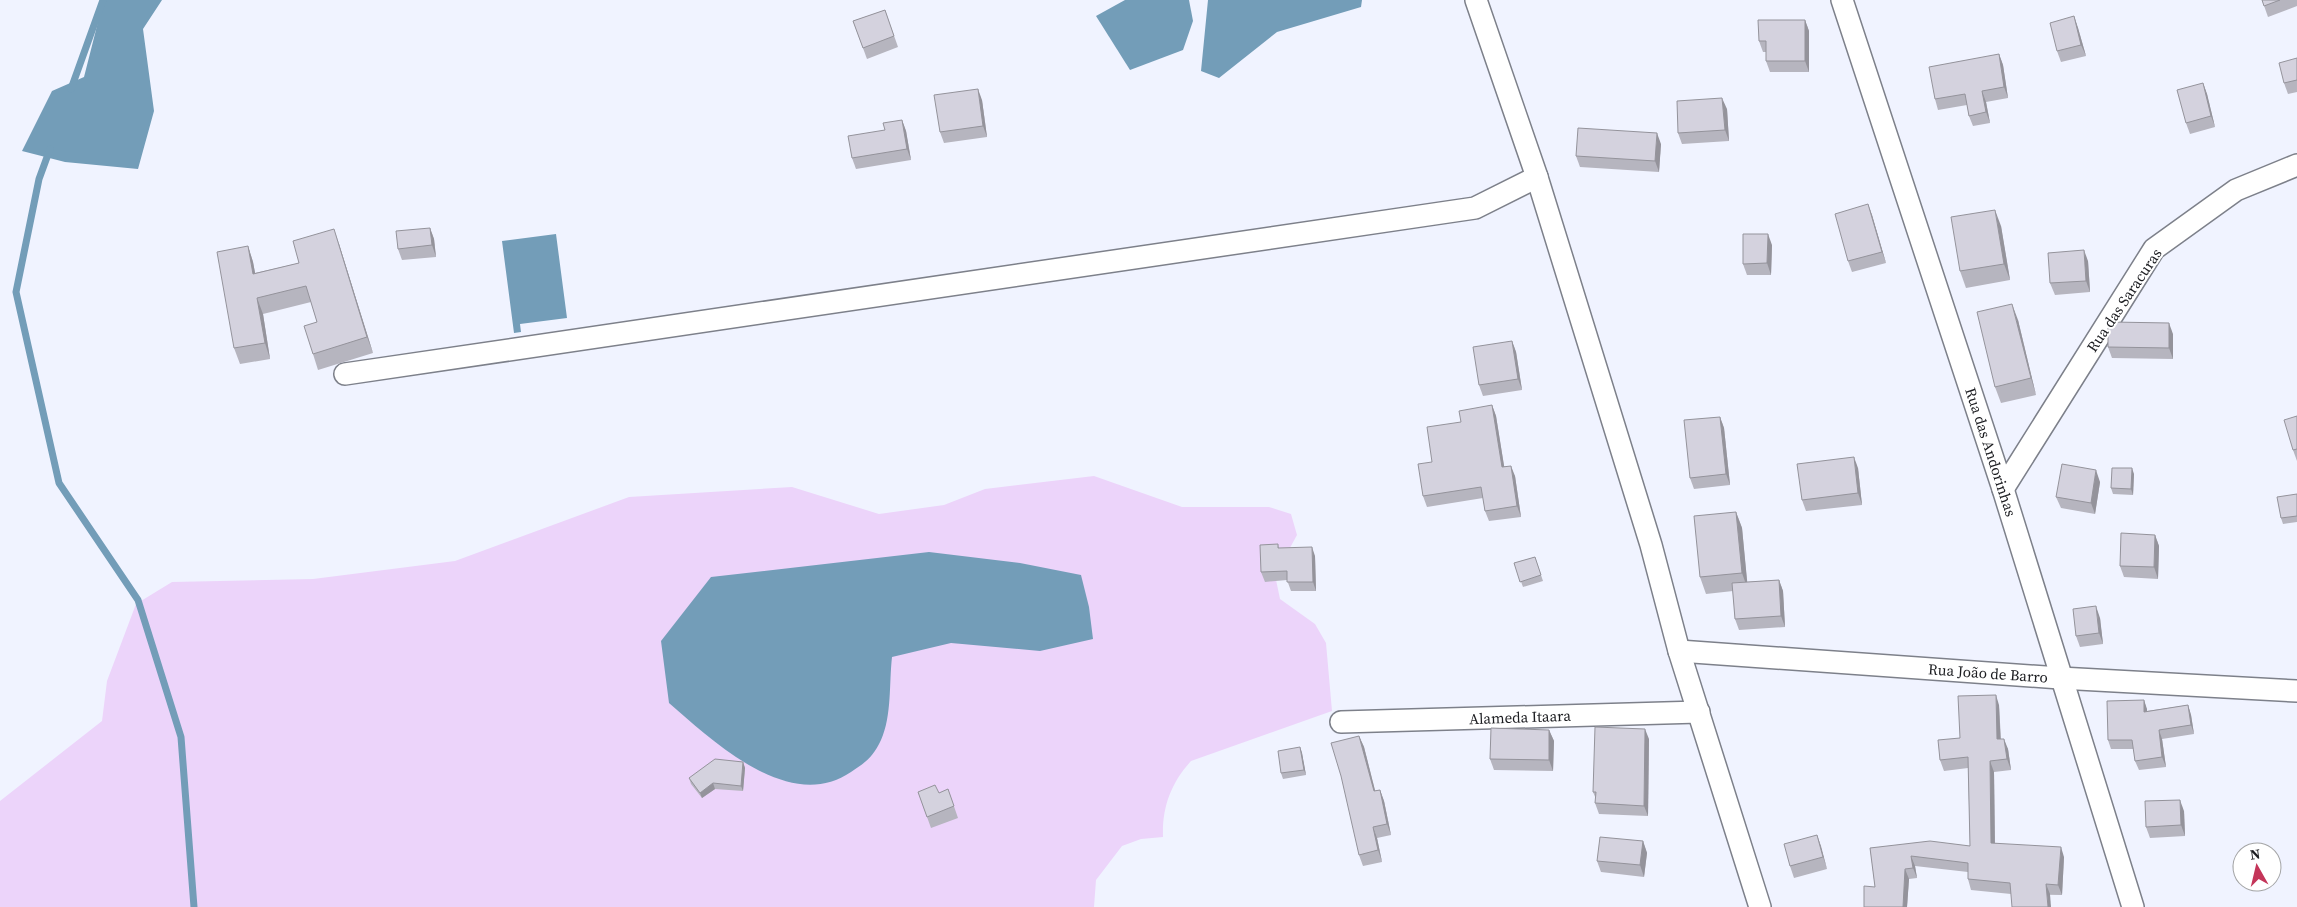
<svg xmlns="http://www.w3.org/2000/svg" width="2297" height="907" font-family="'Source Serif 4',serif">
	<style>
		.green { fill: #ecd4fa }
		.water { fill: #739db8 }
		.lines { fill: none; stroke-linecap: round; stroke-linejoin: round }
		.stream { stroke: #739db8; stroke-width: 7 }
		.minor-casing { stroke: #7d808a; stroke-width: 24 }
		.minor { stroke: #fff; stroke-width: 21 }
		.wall { fill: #b6b5bf }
		.shaded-wall { fill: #94939b }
		.building { fill: #d4d2de; stroke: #94939b }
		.labels { text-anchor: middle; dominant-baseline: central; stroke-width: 4; stroke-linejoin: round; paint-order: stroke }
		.street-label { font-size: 15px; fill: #1c1d21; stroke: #fff }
	</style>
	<rect width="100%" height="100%" fill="#f0f3ff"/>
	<!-- green -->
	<path class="green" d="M1094,476L1182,507H1269L1291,514L1297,535L1275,575L1280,599L1315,624L1326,643L1332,711L1191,761C1171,783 1162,807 1163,837L1141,839L1122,846L1096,880L1094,907H0V801L102,721L107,681L136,604L172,582L313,579L455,561L629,497L792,487L879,514L944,505L985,489Z"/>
	<!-- water -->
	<g class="water">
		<polygon points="100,0 162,0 143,29 154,111 138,169 65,162 22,151 52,91 84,77 98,22"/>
		<polygon points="1125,0 1189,0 1193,21 1183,50 1130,70 1096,16"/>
		<polygon points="1208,0 1362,0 1361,7 1277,32 1219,78 1201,71"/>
		<polygon points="556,234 567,318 520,324 521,332 514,333 502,241"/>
		<path d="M929,552L1020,563L1081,575L1089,607L1093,639L1040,651L951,643L892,657C889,683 892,716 881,740C873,757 866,762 851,772C789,814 713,741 669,703L661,641L711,577Z"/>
	</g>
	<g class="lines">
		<!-- stream -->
		<g class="stream">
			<polyline points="71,89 103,0"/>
			<polyline points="50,149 39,179 16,292 59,483 138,600 181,737 194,907"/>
		</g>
		<defs>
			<g id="minor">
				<polyline points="1476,0 1537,177 1651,545 1679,651 1760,907"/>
				<polyline points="1842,0 2003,489 2133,907"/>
				<polyline points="345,374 1475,208 1537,177"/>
				<polyline points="2003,489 2154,249 2236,190 2297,165"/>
				<polyline points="1679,651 2060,678 2297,691"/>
				<polyline points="1341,722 1699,712"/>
			</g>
		</defs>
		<!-- minor casing -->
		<use href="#minor" class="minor-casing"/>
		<!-- minor -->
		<use href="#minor" class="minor"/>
	</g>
	<!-- wall -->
	<g class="wall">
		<polygon points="2262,0 2297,0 2297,6 2268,17"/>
		<polygon points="885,10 898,47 867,59 853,21"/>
		<polygon points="2074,16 2078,28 2086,56 2061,62 2057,51"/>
		<polygon points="1805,20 1809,31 1809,72 1770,72 1766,61 1766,52 1763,52 1759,41"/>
		<polygon points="1999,54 2003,65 2008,98 1986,102 1990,123 1973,126 1969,116 1967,105 1938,110 1935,99"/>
		<polygon points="2297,58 2297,92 2288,94 2284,83"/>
		<polygon points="2203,83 2207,94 2215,127 2190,134 2186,123"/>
		<polygon points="982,100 987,137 944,143 940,132"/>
		<polygon points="1727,109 1729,141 1682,144 1678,133"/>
		<polygon points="902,120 906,131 911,160 856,169 852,158"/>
		<polygon points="1661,144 1659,172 1580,167 1576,156"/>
		<polygon points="1868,204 1872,215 1886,263 1852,272 1848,261"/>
		<polygon points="2001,226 2010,280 1966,288 1960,271"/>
		<polygon points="430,228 434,239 436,257 402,260 398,249"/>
		<polygon points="339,244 373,353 318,370 313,354 317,322 311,302 263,314 270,359 240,364 234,348 248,246 253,262 255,273 299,263"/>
		<polygon points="1772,245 1771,275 1747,275 1743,264"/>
		<polygon points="2088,261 2090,292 2055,295 2050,283"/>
		<polygon points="2018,320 2036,395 2001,403 1995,387"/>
		<polygon points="2173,334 2173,359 2112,358 2108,347"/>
		<polygon points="1512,341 1516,352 1522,390 1483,396 1479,385"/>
		<polygon points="1492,405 1496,416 1504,466 1515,476 1521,517 1489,521 1485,511 1483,498 1427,507 1423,496 1432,462 1461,422"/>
		<polygon points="2297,416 2297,461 2293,450"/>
		<polygon points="1720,417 1724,428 1730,485 1694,489 1690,478"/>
		<polygon points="1858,468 1862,505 1806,511 1802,500"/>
		<polygon points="2134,474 2133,495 2113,494 2111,488"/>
		<polygon points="2100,482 2095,514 2061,508 2056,497"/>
		<polygon points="2297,494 2297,522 2283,524 2281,518"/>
		<polygon points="1736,512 1742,528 1747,582 1779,580 1783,591 1785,627 1739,630 1735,619 1733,591 1706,594 1700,577"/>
		<polygon points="2155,535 2159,546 2158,579 2124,577 2120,566"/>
		<polygon points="1278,544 1279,548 1315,556 1316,591 1291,591 1287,580 1265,582 1261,572"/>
		<polygon points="1535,557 1543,581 1523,587 1514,563"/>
		<polygon points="2100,618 2103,644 2080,647 2076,636"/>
		<polygon points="2144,700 2147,711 2188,705 2191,715 2194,734 2162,739 2166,767 2139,770 2135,761 2134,749 2111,749 2108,740"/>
		<polygon points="1999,705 2001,739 2008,749 2011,770 1994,772 1995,843 2064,857 2062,895 2011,894 1971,890 1968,879 1968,872 1915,866 1917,878 1909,879 1907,907 1864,907 1875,887 1870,848 1970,846 1968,768 1944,771 1940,760 1960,738"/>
		<polygon points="1549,730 1554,741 1553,771 1494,770 1490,759"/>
		<polygon points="1359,736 1364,747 1375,791 1380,790 1384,801 1391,835 1377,838 1382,862 1363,866 1359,855"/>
		<polygon points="1649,739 1648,816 1599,814 1595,803 1596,799 1593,792"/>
		<polygon points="1300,747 1302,753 1306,775 1283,779 1281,773"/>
		<polygon points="743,762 745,768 743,791 715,789 702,798 691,784 689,778"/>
		<polygon points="948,789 958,818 931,828 918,792 939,793"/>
		<polygon points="2184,811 2185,836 2150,838 2146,827"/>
		<polygon points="1817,835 1827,869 1794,878 1790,866"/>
		<polygon points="1643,841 1647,853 1644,877 1601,872 1597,861"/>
	</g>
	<!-- shaded-wall -->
	<g class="shaded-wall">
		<polygon points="2074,16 2078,28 2086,56 2081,45"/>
		<polygon points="1805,20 1809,31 1809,72 1805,61"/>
		<polygon points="1999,54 2003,65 2008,98 2004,87"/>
		<polygon points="2203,83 2207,94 2215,127 2211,116"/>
		<polygon points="978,89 982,100 987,137 983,126"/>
		<polygon points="1982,91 1986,102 1990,123 1986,112"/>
		<polygon points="1722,98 1727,109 1729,141 1725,130"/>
		<polygon points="902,120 906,131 911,160 907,149"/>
		<polygon points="1657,133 1661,144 1659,172 1655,161"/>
		<polygon points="1868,204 1872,215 1886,263 1882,252"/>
		<polygon points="1995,210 2001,226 2010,280 2004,264"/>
		<polygon points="430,228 434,239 436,257 432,245"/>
		<polygon points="334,229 339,244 373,353 367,337"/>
		<polygon points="1768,234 1772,245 1771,275 1767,263"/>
		<polygon points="248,246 253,262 258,289 253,274"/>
		<polygon points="2084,250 2088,261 2090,292 2086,281"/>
		<polygon points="257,298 263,314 270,359 265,343"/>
		<polygon points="2012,304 2018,320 2036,395 2031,378"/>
		<polygon points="2169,323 2173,334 2173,359 2169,348"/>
		<polygon points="1512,341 1516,352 1522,390 1518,379"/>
		<polygon points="1492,405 1496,416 1506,478 1502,467"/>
		<polygon points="1720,417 1724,428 1730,485 1726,474"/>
		<polygon points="1854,457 1858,468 1862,505 1858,493"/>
		<polygon points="1511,466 1515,476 1521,517 1517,506"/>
		<polygon points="2132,468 2134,474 2133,495 2131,489"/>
		<polygon points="2096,470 2100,482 2095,514 2091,503"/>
		<polygon points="1736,512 1742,528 1748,590 1742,573"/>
		<polygon points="2155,535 2159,546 2158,579 2154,567"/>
		<polygon points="1312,547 1315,556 1316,591 1313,582"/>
		<polygon points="1779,580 1783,591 1785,627 1781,616"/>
		<polygon points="2096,606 2100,618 2103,644 2099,633"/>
		<polygon points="1996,695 1999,705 2001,750 1997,739"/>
		<polygon points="2144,700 2147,709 2147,721 2144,712"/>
		<polygon points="2188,705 2191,715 2194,734 2191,725"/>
		<polygon points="1645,729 1649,739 1648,816 1644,806"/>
		<polygon points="1549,730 1554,741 1553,771 1549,760"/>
		<polygon points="2159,730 2162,739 2166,767 2162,757"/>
		<polygon points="1359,736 1364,747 1378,802 1374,791"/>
		<polygon points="2004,739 2008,749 2011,770 2007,759"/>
		<polygon points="1300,747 1302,753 1306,775 1304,770"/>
		<polygon points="1990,761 1994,772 1995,853 1991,843"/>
		<polygon points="743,762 745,768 743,791 741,786"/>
		<polygon points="713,783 715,789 702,798 700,793"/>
		<polygon points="1380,790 1384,801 1391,835 1387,824"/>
		<polygon points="2180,800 2184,811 2185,836 2181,825"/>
		<polygon points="1373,827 1377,838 1382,862 1378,850"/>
		<polygon points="1817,835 1821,846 1827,869 1823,857"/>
		<polygon points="1643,841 1647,853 1644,877 1640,865"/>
		<polygon points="2061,847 2064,857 2062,895 2058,885"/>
		<polygon points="1911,856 1915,866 1917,878 1913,868"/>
		<polygon points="1905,869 1909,879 1907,907 1903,907"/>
		<polygon points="2046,884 2050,894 2051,907 2048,907"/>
	</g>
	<!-- building -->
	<g class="building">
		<polygon points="2262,0 2280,0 2264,6"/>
		<polygon points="885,10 894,36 863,48 853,21"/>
		<polygon points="2074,16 2081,45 2057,51 2050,23"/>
		<polygon points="1758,20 1805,20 1805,61 1766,61 1766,41 1759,41"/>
		<polygon points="1999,54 2004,87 1982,91 1986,112 1969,116 1965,94 1935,99 1929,67"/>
		<polygon points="2297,58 2297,80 2284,83 2279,63"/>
		<polygon points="2203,83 2211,116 2186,123 2177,90"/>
		<polygon points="978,89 983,126 940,132 934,95"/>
		<polygon points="1722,98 1725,130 1678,133 1677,101"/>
		<polygon points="902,120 907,149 852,158 848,136 885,130 883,123"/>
		<polygon points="1578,128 1657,133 1655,161 1576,156"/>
		<polygon points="1868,204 1882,252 1848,261 1835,214"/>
		<polygon points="1995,210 2004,264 1960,271 1951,217"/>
		<polygon points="430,228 432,245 398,249 396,231"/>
		<polygon points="334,229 367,337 313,354 304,326 317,322 306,286 257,298 265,343 234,348 217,252 248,246 253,274 299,263 293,241"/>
		<polygon points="1743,234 1768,234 1767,263 1743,264"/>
		<polygon points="2084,250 2086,281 2050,283 2048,253"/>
		<polygon points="2012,304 2031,378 1995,387 1977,312"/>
		<polygon points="2112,322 2169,323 2169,348 2108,347 2108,328"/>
		<polygon points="1512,341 1518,379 1479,385 1473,347"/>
		<polygon points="1492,405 1502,467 1511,466 1517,506 1485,511 1481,487 1423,496 1418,464 1432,462 1427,427 1461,422 1459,411"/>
		<polygon points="2297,416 2297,449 2293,450 2284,420"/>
		<polygon points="1720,417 1726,474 1690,478 1684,420"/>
		<polygon points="1854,457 1858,493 1802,500 1797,464"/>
		<polygon points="2062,464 2096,470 2091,503 2056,497"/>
		<polygon points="2112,468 2132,468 2131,489 2111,488"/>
		<polygon points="2297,494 2297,516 2281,518 2277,497"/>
		<polygon points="1736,512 1742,573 1700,577 1694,516"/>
		<polygon points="2121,533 2155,535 2154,567 2120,566"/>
		<polygon points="1278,544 1278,548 1312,547 1313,582 1287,582 1287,571 1261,572 1260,545"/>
		<polygon points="1535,557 1541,575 1520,582 1514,563"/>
		<polygon points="1779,580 1781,616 1735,619 1732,583"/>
		<polygon points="2096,606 2099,633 2076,636 2073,609"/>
		<polygon points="1996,695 1997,739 2004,739 2007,759 1990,761 1991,843 2061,847 2058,885 2046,884 2048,907 2012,907 2010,883 1968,879 1968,863 1911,856 1913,868 1905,869 1903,907 1864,907 1864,886 1875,887 1870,848 1930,841 1970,846 1968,757 1940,760 1938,740 1960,738 1958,696"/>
		<polygon points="2144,700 2144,712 2188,705 2191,725 2159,730 2162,757 2135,761 2132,740 2108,740 2107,701"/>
		<polygon points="1595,727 1645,729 1644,806 1595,803 1596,792 1593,792"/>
		<polygon points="1491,728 1549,730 1549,760 1490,759"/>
		<polygon points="1359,736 1374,791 1380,790 1387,824 1373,827 1378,850 1359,855 1341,776 1331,743"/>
		<polygon points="1300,747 1304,770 1281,773 1278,751"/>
		<polygon points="715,759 743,762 741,786 713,783 700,793 689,778"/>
		<polygon points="935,785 939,793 948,789 954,806 927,817 918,792"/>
		<polygon points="2180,800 2181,825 2146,827 2145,801"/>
		<polygon points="1817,835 1823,857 1790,866 1784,844"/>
		<polygon points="1600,837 1643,841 1640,865 1597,861"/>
	</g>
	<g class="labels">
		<!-- street labels -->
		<g class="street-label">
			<text transform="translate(2124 300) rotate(-56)">Rua das Saracuras</text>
			<text transform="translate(1991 452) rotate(72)">Rua das Andorinhas</text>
			<text transform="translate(1988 673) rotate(4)">Rua João de Barro</text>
			<text transform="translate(1520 717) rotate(-2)">Alameda Itaara</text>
		</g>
	</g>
	<!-- north arrow -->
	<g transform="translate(2257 867) rotate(352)"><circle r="24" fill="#ffffff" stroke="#a4a5a6"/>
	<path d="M0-4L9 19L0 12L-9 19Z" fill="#c43559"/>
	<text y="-8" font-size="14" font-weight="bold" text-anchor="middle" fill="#1c1d21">N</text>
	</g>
</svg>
